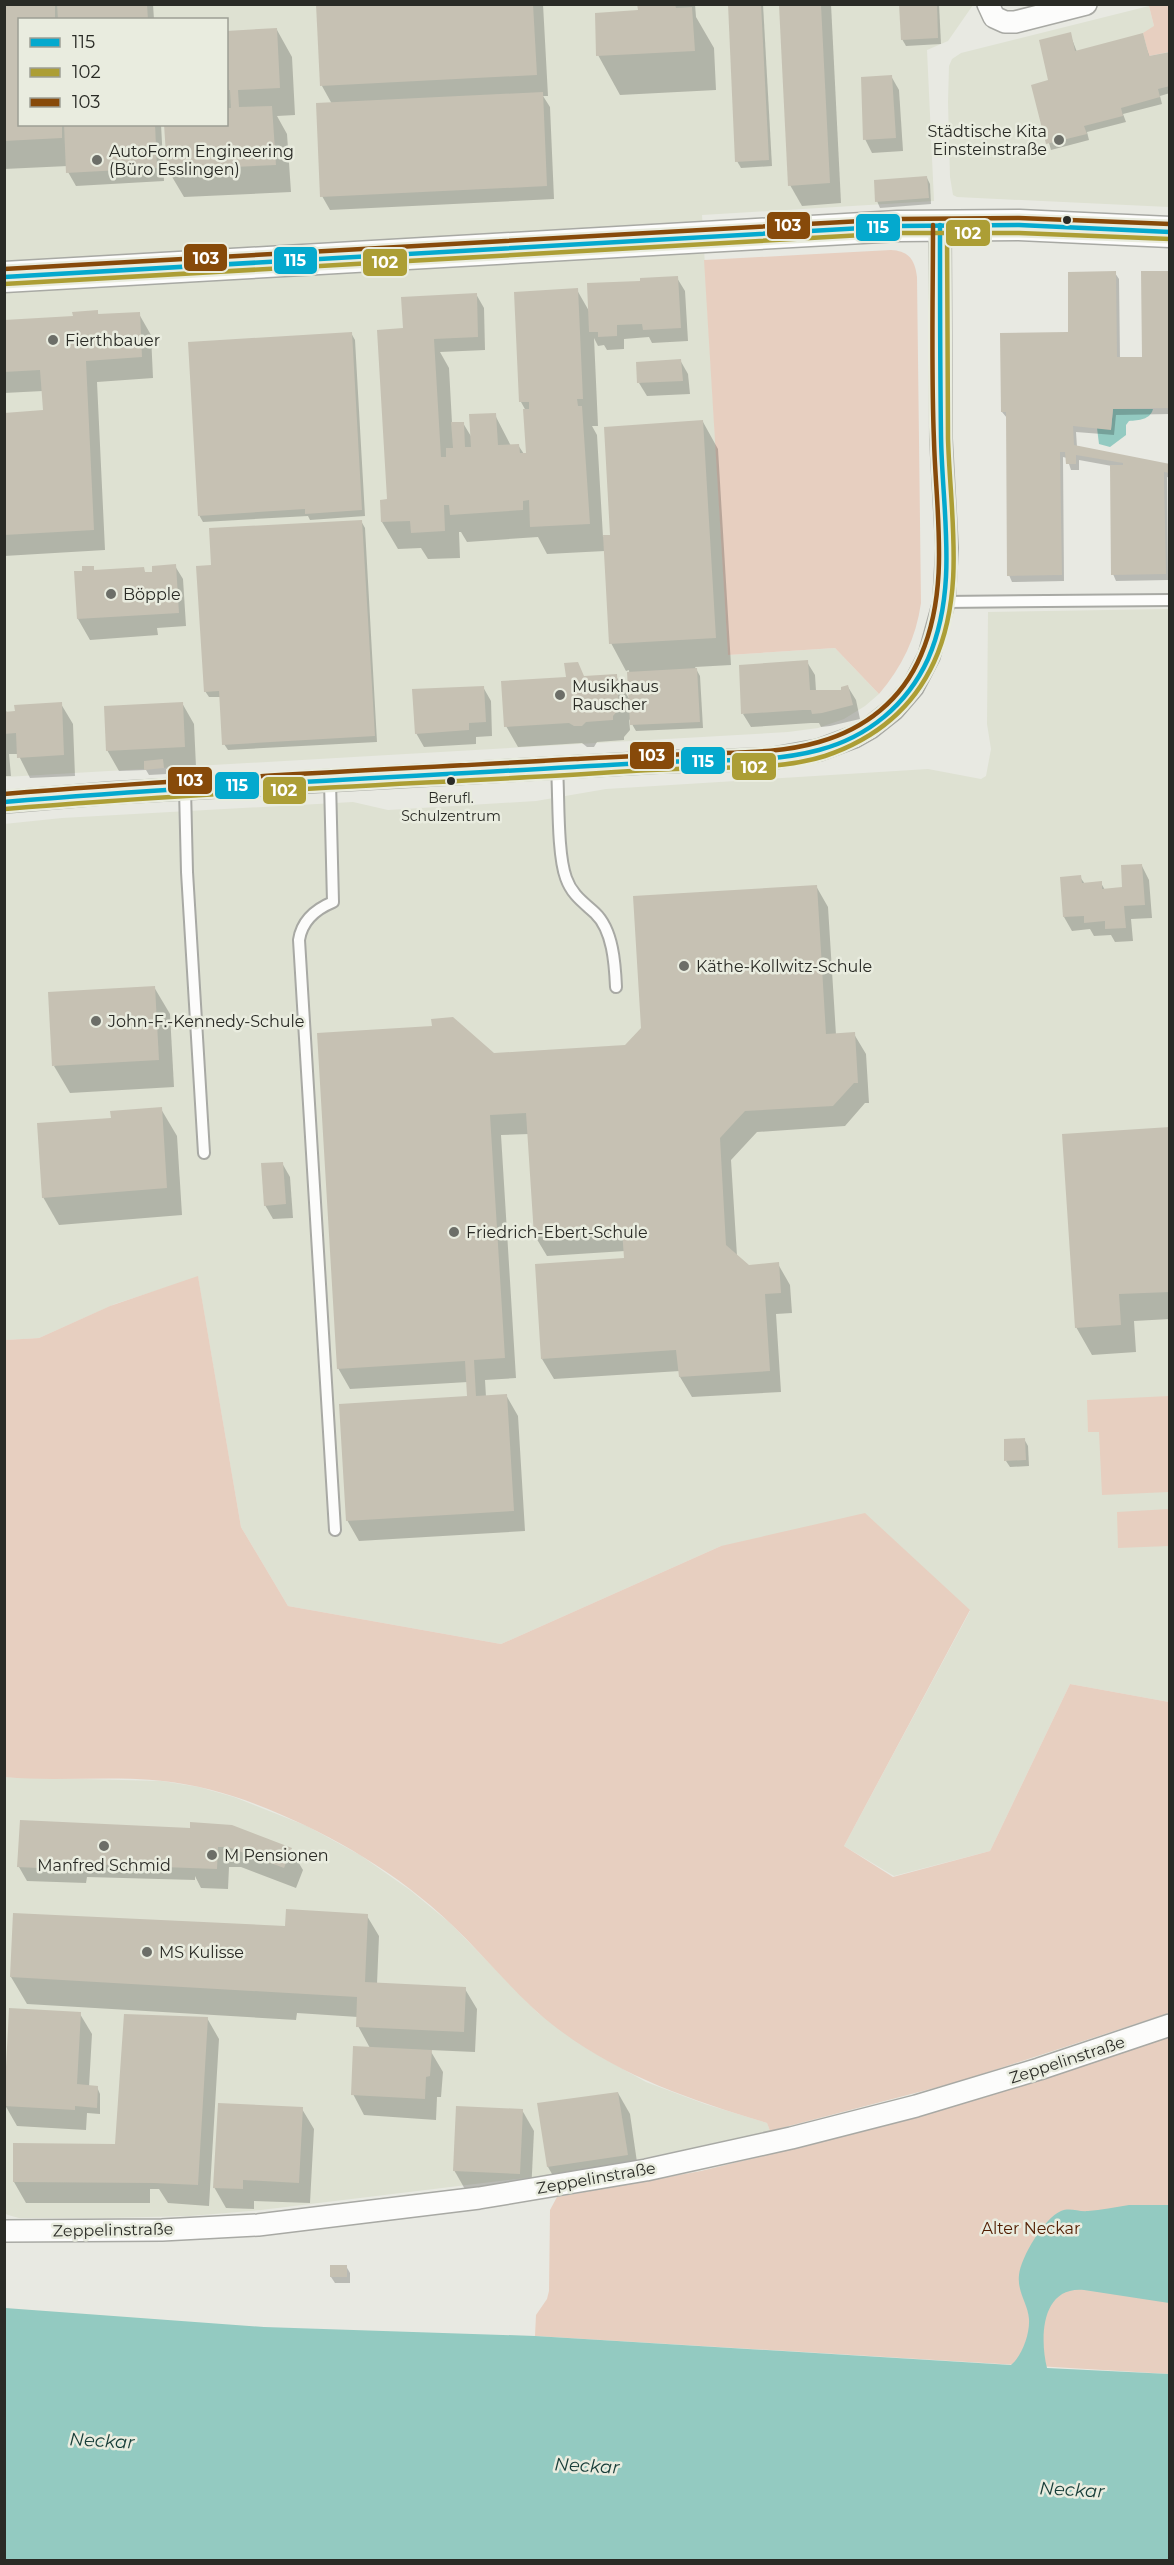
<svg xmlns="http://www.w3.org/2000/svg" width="1174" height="2565" font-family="Montserrat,sans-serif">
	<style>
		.built { fill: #dee1d2; fill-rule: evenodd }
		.green { fill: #e7cfc0 }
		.water { fill: #93cac1 }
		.shadow { fill: #0003 }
		.building { fill: #c6c1b3 }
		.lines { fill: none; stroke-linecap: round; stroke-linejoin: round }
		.lane-casing { stroke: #a8a9a4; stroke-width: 14 }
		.street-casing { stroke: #a8a9a4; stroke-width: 24 }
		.secondary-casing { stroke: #a8a9a4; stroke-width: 33 }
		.lane { stroke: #fcfcfb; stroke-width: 10 }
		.street { stroke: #fcfcfb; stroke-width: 21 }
		.secondary { stroke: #fcfcfb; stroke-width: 30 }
		.bus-1-casing { stroke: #e9ecdf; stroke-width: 9 }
		.bus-2-casing { stroke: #e9ecdf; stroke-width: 9 }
		.bus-3-casing { stroke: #e9ecdf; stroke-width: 9 }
		.bus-1 { stroke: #04a9ce; stroke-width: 4.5 }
		.bus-2 { stroke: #ac9e35; stroke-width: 4.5 }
		.bus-3 { stroke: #874a0a; stroke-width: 4.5 }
		.poi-dot { fill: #6c6e68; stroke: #e9ecdf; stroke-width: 2 }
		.bus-dot { fill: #2a2b26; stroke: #e9ecdf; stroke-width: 2 }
		.labels { text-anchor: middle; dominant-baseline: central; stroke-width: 5; stroke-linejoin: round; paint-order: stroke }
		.bus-label { font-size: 14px; fill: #2a2b26; stroke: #e9ecdf }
		.poi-label { font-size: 16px; fill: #2a2b26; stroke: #e9ecdf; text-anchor: start }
		.street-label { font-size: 16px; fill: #2a2b26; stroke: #e9ecdf }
		.park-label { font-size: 16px; fill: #501c00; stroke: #e9ecdf }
		.water-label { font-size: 18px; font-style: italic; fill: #183e39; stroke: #e9ecdf }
		.line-badge { stroke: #e9ecdf; stroke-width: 2 }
		.badge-label { font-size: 16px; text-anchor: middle; font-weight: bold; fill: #fff }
	</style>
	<rect width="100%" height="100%" fill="#e8e9e2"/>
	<!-- built -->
	<g class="built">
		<path d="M5,5H973L948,41L927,50L934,201L702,215L728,655L835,648L879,694L865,706L844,719L818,728L788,732L5,777ZM20,20H226V124H20Z"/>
		<polygon points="1149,6 1154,26 1150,56 1169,52 1169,207 957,197 953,195 950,177 948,102 949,66 952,59 961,53"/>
		<polygon points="1169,609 1169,1702 1070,1684 990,1851 894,1876 844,1846 970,1611 721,1546 501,1644 288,1606 241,1527 198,1277 115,1304 39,1338 5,1340 4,824 62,818 353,802 388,810 536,801 606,789 928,769 981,779 986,776 991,749 987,724 988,612"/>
		<polygon points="4,1777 162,1781 199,1787 234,1797 307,1826 360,1855 410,1890 450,1923 538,2013 591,2051 646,2082 705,2104 767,2123 770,2131 640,2159 542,2176 261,2210 190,2216 105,2218 19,2218 8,2215 4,2213"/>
	</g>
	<!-- green -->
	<g class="green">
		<polygon points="1156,5 1169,5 1169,52 1149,56 1143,33 1154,26 1149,6"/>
		<path d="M891,250C909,251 915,260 917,277L921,603C916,638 902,667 879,694L835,648L728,655L704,260Z"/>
		<path d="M198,1276L241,1527L288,1606L501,1644L721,1546L865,1513L970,1610L844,1846L893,1877L990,1851L1070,1684L1169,1702V2013L961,2081L770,2131L767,2123C689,2099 624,2078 558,2029C518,1999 487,1958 451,1924C399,1874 334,1836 268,1809C235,1795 198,1785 163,1781C111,1775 57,1782 5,1777V1340L39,1338L110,1306Z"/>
		<polygon points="1169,1396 1169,1492 1102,1495 1099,1432 1088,1432 1087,1400"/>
		<polygon points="1169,1509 1169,1546 1118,1548 1117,1512"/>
		<polygon points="1169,2036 1169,2374 535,2336 536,2315 547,2299 549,2291 550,2210 557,2197 701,2171 904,2121 1054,2076"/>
	</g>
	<!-- water -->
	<g class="water">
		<path d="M1113,409H1153C1150,420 1139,420 1129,421L1126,425V435L1110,447L1099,444L1097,428L1111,429Z"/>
		<path d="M1129,2205H1169V2303L1084,2290C1040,2286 1040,2340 1047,2368L1169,2374V2560H5V2308L264,2327L535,2336L1011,2365C1022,2356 1030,2334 1029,2319C1028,2304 1017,2292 1019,2275C1021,2257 1044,2218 1061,2211C1070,2207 1078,2212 1088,2211C1101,2210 1115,2207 1129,2205Z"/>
	</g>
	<!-- shadow -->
	<g class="shadow">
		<polygon points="4,4 153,4 154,20 20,20 20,124 161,124 164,181 76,186 68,172 68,166 4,169"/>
		<polygon points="318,4 543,4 548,96 543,96 550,107 554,199 330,210 322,196 332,104 322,86"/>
		<polygon points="639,4 695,4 696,17 714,48 716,90 620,95 598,55 639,11"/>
		<polygon points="729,4 763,4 772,166 741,168 737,161"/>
		<polygon points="781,4 831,4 841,203 802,206 790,185"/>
		<polygon points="901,4 939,4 941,44 906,46 902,39"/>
		<polygon points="277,30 292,57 295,115 277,116 287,134 291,192 184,197 168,170 166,124 226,124 226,33"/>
		<polygon points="1070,34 1077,52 1142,35 1150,58 1170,53 1170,93 1160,96 1162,104 1123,114 1126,122 1087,132 1089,140 1051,150 1033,86 1050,81"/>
		<polygon points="891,76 899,90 903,151 872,153 865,139"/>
		<polygon points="927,178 930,184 931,204 880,208 877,201"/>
		<polygon points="1170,272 1170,414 1116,415 1114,435 1076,432 1077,447 1170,466 1170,478 1167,477 1168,580 1116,581 1113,574 1112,466 1079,460 1079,470 1071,470 1067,458 1063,457 1064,581 1012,582 1009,575 1007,418 1002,412 1070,333 1115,273 1119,279 1120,359 1143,358"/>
		<polygon points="677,278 685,291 688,341 652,343 649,337 624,339 624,349 607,350 604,345 598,346 594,338 598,426 592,426 597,435 603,537 612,536 703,422 718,449 731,665 695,667 700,676 703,728 636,731 629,719 630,730 624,737 624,740 597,742 594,747 587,747 582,743 518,747 506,726 585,678 616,676 631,702 629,670 626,671 611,643 605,551 547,554 538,537 467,542 461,532 459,532 460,558 428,559 421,548 398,549 382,522 388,501 402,330 476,294 484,308 485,350 440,352 449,368 452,423 463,423 472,438 495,415 511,446 518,445 524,454 527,454 526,411 521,402 577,290 589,311 642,283"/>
		<polygon points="97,312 99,315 139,314 151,335 153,378 97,382 105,550 4,556 4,414 45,412 43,391 4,393 4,321 74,317"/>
		<polygon points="351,333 355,340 365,516 310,520 308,516 203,522 199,515"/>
		<polygon points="680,360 688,374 690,394 647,396 639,383"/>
		<polygon points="361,521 365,528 377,742 228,750 224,744 221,697 209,697 205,691 213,566"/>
		<polygon points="175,566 183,579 186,626 157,628 158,635 90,640 78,619 84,573 93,567 95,572 143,569 146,574"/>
		<polygon points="807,662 815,675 816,691 843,691 848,687 856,700 860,719 830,726 821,727 819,723 811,723 751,727 743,714"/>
		<polygon points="483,687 491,701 492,736 476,737 476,744 424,747 416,733"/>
		<polygon points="182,703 194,724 196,767 166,769 167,774 149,775 146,770 119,771 107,750"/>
		<polygon points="61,704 73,724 75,776 30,778 18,754 9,754 11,776 4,776 4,706 7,713"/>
		<polygon points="1142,866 1149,880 1152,918 1131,919 1133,941 1115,942 1111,935 1094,936 1090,929 1072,931 1064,917 1062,878 1080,877 1085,884 1101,883 1105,890 1124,888"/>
		<polygon points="816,886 828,907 836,1035 854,1034 866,1054 869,1103 865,1103 845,1126 757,1132 731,1160 737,1256 749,1266 778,1264 790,1285 792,1313 776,1314 781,1392 692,1397 680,1377 680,1371 554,1379 542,1359 626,1260 625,1251 547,1256 535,1236 529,1134 501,1135 516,1378 485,1380 486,1397 506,1395 518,1416 525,1531 359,1541 347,1520 469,1398 468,1382 350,1389 338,1368 493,1055 626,1047"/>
		<polygon points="154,987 170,1014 174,1087 70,1093 54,1066"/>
		<polygon points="161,1109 177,1136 182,1215 59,1225 43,1197 112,1120"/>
		<polygon points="1170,1129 1170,1319 1134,1321 1136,1352 1092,1355 1076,1327"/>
		<polygon points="282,1163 290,1177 293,1218 273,1219 265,1205"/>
		<polygon points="1024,1439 1028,1446 1029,1466 1010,1467 1006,1461"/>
		<polygon points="231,1827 291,1850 303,1870 296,1888 241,1867 229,1867 228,1889 201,1888 195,1876 195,1880 87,1877 86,1883 27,1881 19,1867"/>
		<polygon points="367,1916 379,1936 377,1984 465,1989 477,2009 475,2052 430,2050 443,2072 441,2097 437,2097 436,2120 364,2115 353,2094 370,2048 358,2026 358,2017 297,2013 296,2020 27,2004 11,1977"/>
		<polygon points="80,2014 92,2034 89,2087 97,2087 100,2094 100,2114 87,2113 86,2130 17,2126 5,2105"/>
		<polygon points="207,2018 219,2039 209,2206 168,2203 159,2189 150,2189 150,2203 26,2203 14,2182 118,2146"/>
		<polygon points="618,2093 630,2114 639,2176 560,2188 548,2167 539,2105"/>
		<polygon points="302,2109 314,2129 310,2203 254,2201 254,2209 226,2208 214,2187"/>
		<polygon points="522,2110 534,2131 531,2194 466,2191 454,2170"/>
		<polygon points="331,2266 346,2266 350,2273 350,2283 335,2283 331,2277"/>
	</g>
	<!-- building -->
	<g class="building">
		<polygon points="4,4 55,4 55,20 20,20 20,124 62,124 62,138 4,141"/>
		<polygon points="57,4 147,4 148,20 58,20"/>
		<polygon points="316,4 533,4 537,75 320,86"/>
		<polygon points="637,4 675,4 676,8 692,7 695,51 596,56 595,13 638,10"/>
		<polygon points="728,4 761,4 769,160 735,162"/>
		<polygon points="899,4 937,4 938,38 901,40"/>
		<polygon points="779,5 821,5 830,183 788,186"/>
		<polygon points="277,28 280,88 238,90 239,107 272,106 276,165 167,170 164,124 226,124 226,108 231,108 230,90 226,90 226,31"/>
		<polygon points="1071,32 1075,51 1143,33 1149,56 1170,52 1170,86 1158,89 1160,97 1121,108 1123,116 1084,126 1087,134 1046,144 1031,85 1048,80 1039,40"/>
		<polygon points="892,75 896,138 863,140 861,77"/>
		<polygon points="543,92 547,186 320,197 316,103"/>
		<polygon points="64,124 155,124 157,168 66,173"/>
		<polygon points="927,176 929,198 875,202 874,180"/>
		<polygon points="1116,271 1117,357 1142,357 1141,271 1170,271 1170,408 1113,409 1111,430 1073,426 1074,445 1170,464 1170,473 1164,472 1166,574 1111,575 1110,465 1123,465 1123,463 1076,455 1076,464 1066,464 1065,452 1060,452 1062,575 1007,576 1006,412 1001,412 1000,333 1068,332 1068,272"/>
		<polygon points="678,276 681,328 643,330 642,324 617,325 617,336 598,337 598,332 589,332 587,283 640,281 640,278"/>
		<polygon points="578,288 583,399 577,399 578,406 582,406 590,524 530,527 529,500 523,501 523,510 450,515 449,505 444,505 445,531 411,533 410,521 381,522 380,500 387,499 377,330 403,328 401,297 477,293 478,337 434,339 441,457 446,457 446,448 453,448 451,422 464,422 465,447 471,447 469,414 496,413 498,445 519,444 520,453 526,453 523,409 529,409 529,402 519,402 514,292"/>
		<polygon points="98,310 98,314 140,312 142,357 86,361 94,530 4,535 4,413 43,410 40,370 4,372 4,320 73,316 72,312"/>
		<polygon points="352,332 362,510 305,514 305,509 198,516 188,342"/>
		<polygon points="681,359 683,381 637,383 636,362"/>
		<polygon points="703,420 716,638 609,644 603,535 610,535 604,427"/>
		<polygon points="362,520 375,736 222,745 219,691 204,692 196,566 211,565 209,528"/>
		<polygon points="176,564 179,613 77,619 74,571 82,571 82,566 94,566 94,570 144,567 145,572 152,572 152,566"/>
		<polygon points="808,660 810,690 841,690 841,687 848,685 853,705 822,713 812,714 811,710 803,710 741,714 739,665"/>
		<polygon points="578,662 584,676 617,674 619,709 613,716 613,720 586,722 582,726 574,726 569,723 504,727 501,681 566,677 564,663"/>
		<polygon points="697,668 700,722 630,725 627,672"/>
		<polygon points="484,686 486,722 469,723 469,730 415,734 412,689"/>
		<polygon points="62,702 64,755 17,758 16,733 4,734 4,712 15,711 14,705"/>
		<polygon points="183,702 185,747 106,751 104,706"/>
		<polygon points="163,759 164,768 144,770 144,761"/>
		<polygon points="1142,864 1145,905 1124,906 1126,928 1105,929 1105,921 1084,923 1084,916 1063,917 1060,877 1081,875 1082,883 1102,881 1102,889 1122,887 1121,865"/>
		<polygon points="817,885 826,1034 855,1032 858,1083 854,1083 833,1106 745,1111 720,1138 726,1245 749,1265 779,1262 781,1293 765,1294 770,1371 679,1377 676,1350 541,1359 535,1264 624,1258 622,1230 534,1236 526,1113 490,1115 505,1358 474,1360 476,1396 507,1394 514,1511 346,1521 339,1404 467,1396 465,1361 337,1369 317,1033 432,1026 431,1019 453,1017 494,1053 625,1045 641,1028 633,896"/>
		<polygon points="155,986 159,1060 52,1066 48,992"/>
		<polygon points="162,1107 167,1188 42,1198 37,1123 111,1118 110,1111"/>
		<polygon points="1170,1127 1170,1292 1119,1294 1121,1325 1075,1328 1062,1134"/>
		<polygon points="283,1162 286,1204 264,1206 261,1163"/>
		<polygon points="1025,1438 1026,1460 1004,1461 1004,1439"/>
		<polygon points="20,1820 190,1828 190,1822 232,1825 292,1848 284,1868 228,1847 218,1847 217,1869 80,1864 79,1870 17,1867"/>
		<polygon points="286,1909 368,1914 365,1982 466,1987 464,2032 356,2027 357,1997 10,1977 13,1913 285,1926"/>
		<polygon points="9,2008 81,2012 77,2084 98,2086 97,2108 75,2106 75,2110 4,2106"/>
		<polygon points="124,2014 208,2017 198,2185 154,2183 13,2182 13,2143 115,2144"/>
		<polygon points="353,2046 432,2050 430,2076 426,2077 425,2099 351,2095"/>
		<polygon points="618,2092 628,2155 547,2167 537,2103"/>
		<polygon points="218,2103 303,2107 299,2183 243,2180 243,2189 213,2188"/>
		<polygon points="456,2106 523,2109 520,2174 453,2171"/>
		<rect x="330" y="2265" width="17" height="12"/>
	</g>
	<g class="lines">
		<defs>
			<g id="lane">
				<polyline points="944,602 1170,600"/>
				<path d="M557,768C559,797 557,853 566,878C572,895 583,902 595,913C613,930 615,964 616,987"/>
				<path d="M330,782L333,902C316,909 302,920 299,940L335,1530"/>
				<polyline points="185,789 187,872 204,1153"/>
			</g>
			<g id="street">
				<polyline points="988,4 994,17 1005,22 1015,22 1086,4"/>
				<polyline points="4,802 110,793 659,762 769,759 819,750 854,737 870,728 894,709 913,687 929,656 944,602 947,548 941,439 940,225"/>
				<polyline points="4,2231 162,2230 258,2225 479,2198 646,2170 791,2138 916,2106 1039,2069 1170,2025"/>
			</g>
			<polyline id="secondary" points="4,277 898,226 1019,225 1170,232"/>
		</defs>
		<!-- lane casing -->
		<use href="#lane" class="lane-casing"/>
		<!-- street casing -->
		<use href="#street" class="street-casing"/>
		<!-- secondary casing -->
		<use href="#secondary" class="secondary-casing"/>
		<!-- lane -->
		<use href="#lane" class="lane"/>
		<!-- street -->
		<use href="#street" class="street"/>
		<!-- secondary -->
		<use href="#secondary" class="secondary"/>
		<defs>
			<g id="bus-1">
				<polyline points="4,277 898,226 1019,225 1170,232"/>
				<path d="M4,802C194,786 384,778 573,767C613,765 653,762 693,761C735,760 778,761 819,750C868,737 907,705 928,659C959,588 942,510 941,436C940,366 940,295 940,225"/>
			</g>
			<g id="bus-2">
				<polyline points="4,284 898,233 1019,233 1170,239"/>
				<path d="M5,809C198,793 392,785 585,774C625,771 666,769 706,768C745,767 787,768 825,756C875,739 912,710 934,662C966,592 950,512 948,438C947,367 948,296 947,225"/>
			</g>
			<g id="bus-3">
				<polyline points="4,269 898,219 1019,218 1170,224"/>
				<path d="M4,794C194,778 385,770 575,759C615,757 654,755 694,754C735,752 778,754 819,742C865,729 902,700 921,655C950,588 936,512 934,441C931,369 933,297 933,225"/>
			</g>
		</defs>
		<!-- bus-1 casing -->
		<use href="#bus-1" class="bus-1-casing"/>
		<!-- bus-2 casing -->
		<use href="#bus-2" class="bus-2-casing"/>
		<!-- bus-3 casing -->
		<use href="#bus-3" class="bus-3-casing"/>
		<!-- bus-1 -->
		<use href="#bus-1" class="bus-1"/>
		<!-- bus-2 -->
		<use href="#bus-2" class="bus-2"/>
		<!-- bus-3 -->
		<use href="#bus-3" class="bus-3"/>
	</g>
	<!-- markers -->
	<g class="poi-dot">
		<circle cx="1059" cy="140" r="6"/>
		<circle cx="97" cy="160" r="6"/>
		<circle cx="53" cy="340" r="6"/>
		<circle cx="111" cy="594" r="6"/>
		<circle cx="560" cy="695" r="6"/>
		<circle cx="684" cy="966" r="6"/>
		<circle cx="96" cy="1021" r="6"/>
		<circle cx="454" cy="1232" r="6"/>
		<circle cx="104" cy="1846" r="6"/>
		<circle cx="212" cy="1855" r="6"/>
		<circle cx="147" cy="1952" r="6"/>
	</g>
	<g class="bus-dot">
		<circle cx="1067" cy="220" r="5"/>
		<circle cx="451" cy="781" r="5"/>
	</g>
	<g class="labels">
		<!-- bus labels -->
		<g class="bus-label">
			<text x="451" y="798">Berufl.<tspan x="451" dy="18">Schulzentrum</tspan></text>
		</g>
		<!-- poi labels -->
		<g class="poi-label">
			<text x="1047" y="131" text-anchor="end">Städtische Kita<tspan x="1047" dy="18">Einsteinstraße</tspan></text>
			<text x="109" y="151">AutoForm Engineering<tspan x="109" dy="18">(Büro Esslingen)</tspan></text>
			<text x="65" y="340">Fierthbauer</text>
			<text x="123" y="594">Böpple</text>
			<text x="572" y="686">Musikhaus<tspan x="572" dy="18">Rauscher</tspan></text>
			<text x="696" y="966">Käthe-Kollwitz-Schule</text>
			<text x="108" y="1021">John-F.-Kennedy-Schule</text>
			<text x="466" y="1232">Friedrich-Ebert-Schule</text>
			<text x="224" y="1855">M Pensionen</text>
			<text x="104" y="1865" text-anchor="middle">Manfred Schmid</text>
			<text x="159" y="1952">MS Kulisse</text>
		</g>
		<!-- street labels -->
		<g class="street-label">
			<text transform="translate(1067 2060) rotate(-18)">Zeppelinstraße</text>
			<text transform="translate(596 2178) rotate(-10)">Zeppelinstraße</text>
			<text transform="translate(113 2230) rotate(-1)">Zeppelinstraße</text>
		</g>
		<!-- park labels -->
		<g class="park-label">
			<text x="1031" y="2228">Alter Neckar</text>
		</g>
		<!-- water labels -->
		<g class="water-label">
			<text transform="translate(102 2441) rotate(3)">Neckar</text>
			<text transform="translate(587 2466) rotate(3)">Neckar</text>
			<text transform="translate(1072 2490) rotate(3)">Neckar</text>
		</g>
	</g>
	<g class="line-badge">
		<rect x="766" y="211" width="45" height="29" rx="6" fill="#874a0a"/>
		<rect x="855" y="213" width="46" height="29" rx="6" fill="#04a9ce"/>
		<rect x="945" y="219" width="46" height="28" rx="6" fill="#ac9e35"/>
		<rect x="183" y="243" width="45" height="29" rx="6" fill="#874a0a"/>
		<rect x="273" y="246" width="45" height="29" rx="6" fill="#04a9ce"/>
		<rect x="362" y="248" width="46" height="29" rx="6" fill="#ac9e35"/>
		<rect x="629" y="741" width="46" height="29" rx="6" fill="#874a0a"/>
		<rect x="680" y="746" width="46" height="29" rx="6" fill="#04a9ce"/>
		<rect x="731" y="752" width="46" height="29" rx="6" fill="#ac9e35"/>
		<rect x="167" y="766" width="46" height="29" rx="6" fill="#874a0a"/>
		<rect x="214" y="771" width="46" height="29" rx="6" fill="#04a9ce"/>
		<rect x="262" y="776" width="45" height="29" rx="6" fill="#ac9e35"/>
	</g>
	<g class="badge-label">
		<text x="788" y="231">103</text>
		<text x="878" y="233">115</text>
		<text x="968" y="239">102</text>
		<text x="206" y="264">103</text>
		<text x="295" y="266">115</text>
		<text x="385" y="268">102</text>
		<text x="652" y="761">103</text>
		<text x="703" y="767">115</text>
		<text x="754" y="773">102</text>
		<text x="190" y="786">103</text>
		<text x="237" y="791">115</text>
		<text x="284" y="796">102</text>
	</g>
	<!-- border -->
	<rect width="1174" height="2565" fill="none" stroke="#2a2b26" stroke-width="12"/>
	<!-- legend -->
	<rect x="18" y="18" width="210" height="108" fill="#e9ecdf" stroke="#9d9f95" stroke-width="1.5"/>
	<rect x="30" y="38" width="30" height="9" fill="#04a9ce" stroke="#9d9f95" stroke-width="1.5"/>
	<text x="72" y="48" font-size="18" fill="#2a2b26">115</text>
	<rect x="30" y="68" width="30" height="9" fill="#ac9e35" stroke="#9d9f95" stroke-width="1.5"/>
	<text x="72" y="78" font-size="18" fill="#2a2b26">102</text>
	<rect x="30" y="98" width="30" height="9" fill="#874a0a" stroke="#9d9f95" stroke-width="1.5"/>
	<text x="72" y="108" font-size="18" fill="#2a2b26">103</text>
</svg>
